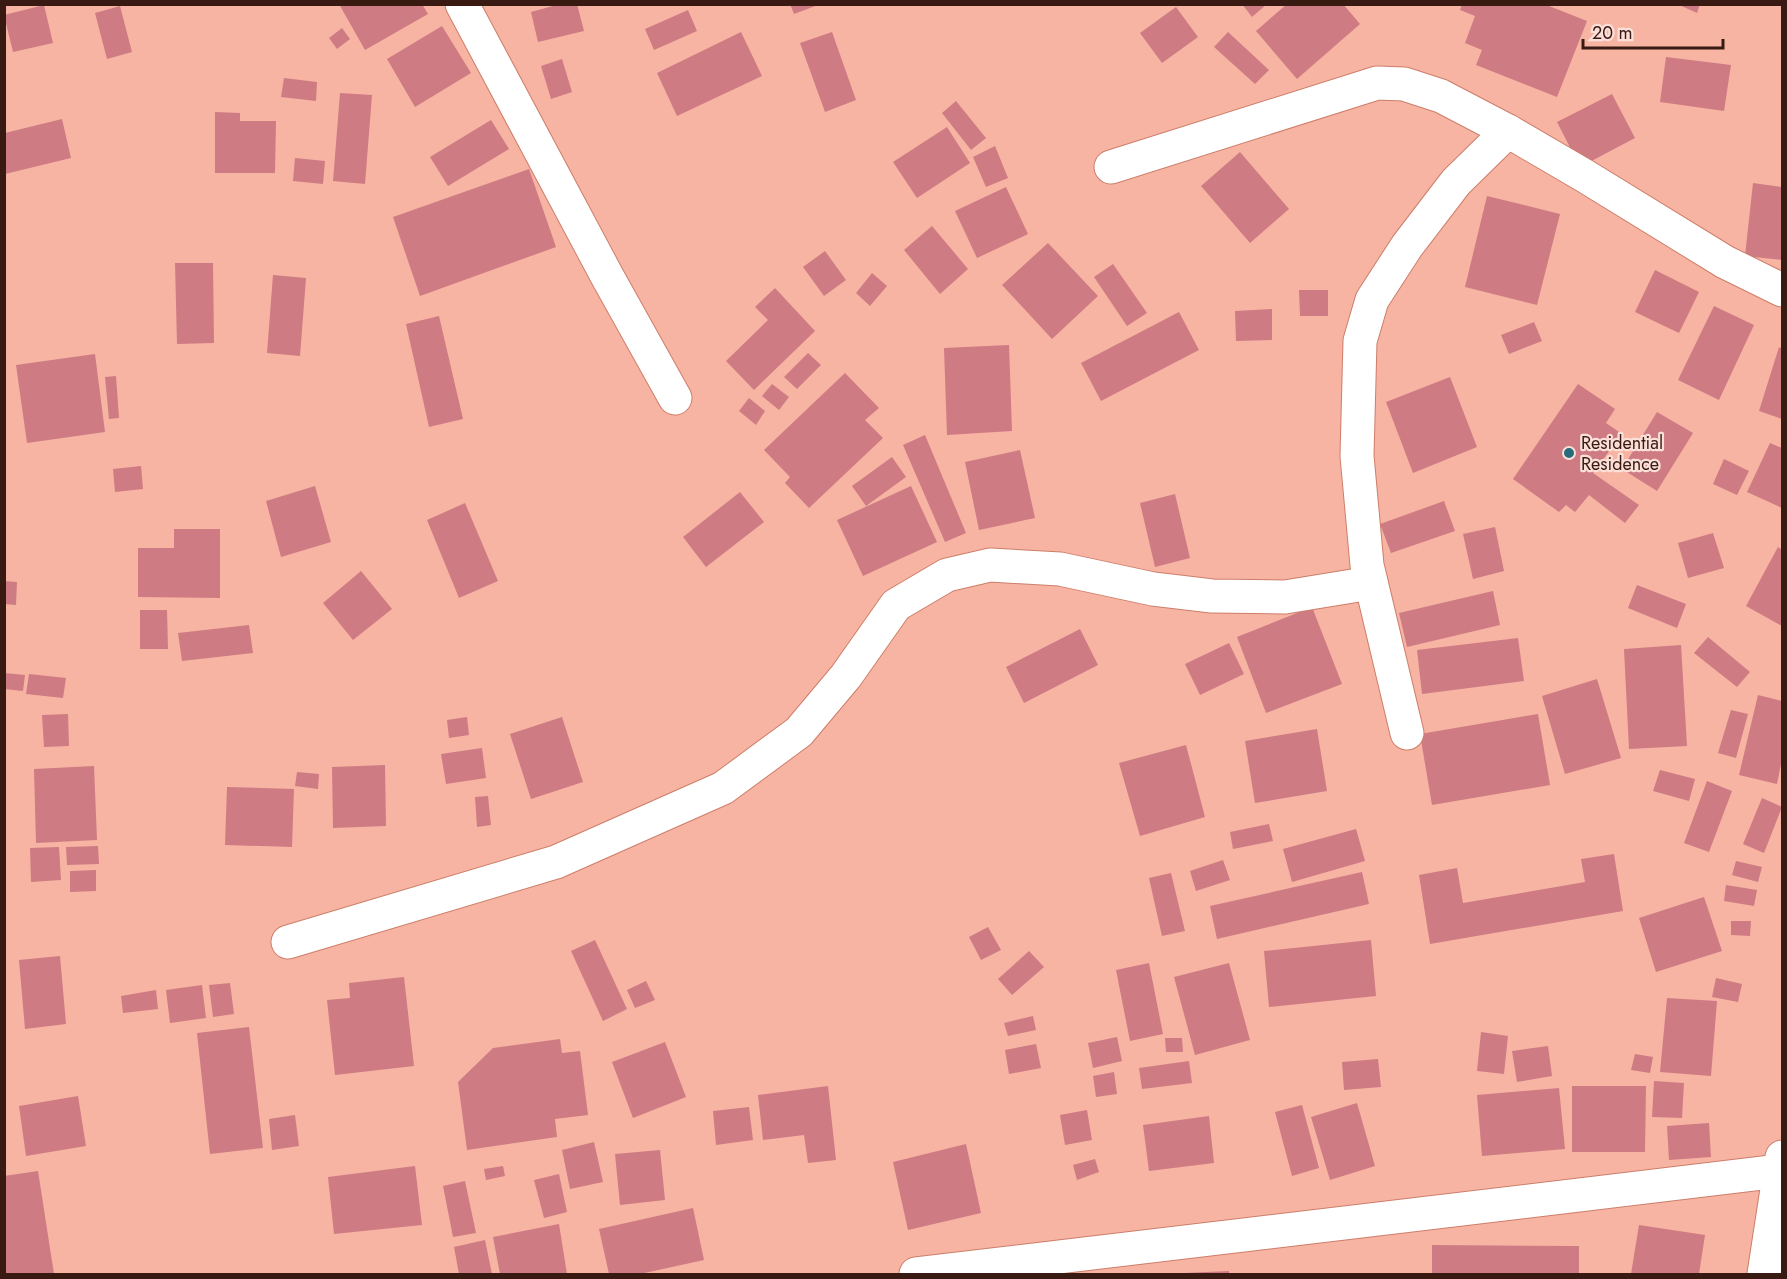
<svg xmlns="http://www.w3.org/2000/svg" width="1787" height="1279" font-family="Jost,sans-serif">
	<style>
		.building { fill: #ce7b83 }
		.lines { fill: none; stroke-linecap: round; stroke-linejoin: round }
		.minor-casing { stroke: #cd7e6a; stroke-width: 35 }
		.minor { stroke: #fff; stroke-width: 33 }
		.poi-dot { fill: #266c7b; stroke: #fbe0d9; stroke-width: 2 }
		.labels { text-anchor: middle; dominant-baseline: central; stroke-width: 4.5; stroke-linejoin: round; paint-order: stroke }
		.poi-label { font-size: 18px; fill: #391a13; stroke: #fbe0d9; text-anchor: start }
	</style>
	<rect width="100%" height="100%" fill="#f7b4a3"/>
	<!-- building -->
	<g class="building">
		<polygon points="339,4 422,4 428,14 365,50"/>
		<polygon points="560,4 577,4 584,31 538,42 531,12"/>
		<polygon points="790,4 818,4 818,5 794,14"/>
		<polygon points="1242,4 1267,4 1252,17"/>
		<polygon points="1287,4 1343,4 1360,24 1297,79 1256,31"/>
		<polygon points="1462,4 1544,4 1587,21 1557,97 1476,65 1482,50 1465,43 1475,16 1460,10"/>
		<polygon points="1677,4 1700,4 1697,13"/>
		<polygon points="44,5 53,43 13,52 4,15"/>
		<polygon points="120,6 132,52 107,59 95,13"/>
		<polygon points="1176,7 1198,37 1162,63 1140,33"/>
		<polygon points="688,10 697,31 654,50 645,29"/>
		<polygon points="442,26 471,73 415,107 387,59"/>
		<polygon points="342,28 350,39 337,49 329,38"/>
		<polygon points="741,32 762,76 677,116 657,73"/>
		<polygon points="832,32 856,100 825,112 800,43"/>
		<polygon points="1228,32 1269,70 1255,84 1214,47"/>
		<polygon points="1666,57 1731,65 1724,111 1660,102"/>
		<polygon points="562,59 572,92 551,99 541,66"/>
		<polygon points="284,78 317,82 316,101 281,97"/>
		<polygon points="340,93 372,95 365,184 333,181"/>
		<polygon points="1612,94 1635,138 1580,167 1557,122"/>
		<polygon points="956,101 986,138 971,150 942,113"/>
		<polygon points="215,112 240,113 240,121 276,121 275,173 215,173"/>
		<polygon points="62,119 71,158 5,174 5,133"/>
		<polygon points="491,120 509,149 448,186 430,157"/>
		<polygon points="947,127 970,163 917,198 893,162"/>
		<polygon points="995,146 1008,178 986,187 973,157"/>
		<polygon points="1240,152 1289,209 1250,243 1201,186"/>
		<polygon points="295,158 325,161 323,184 293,181"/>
		<polygon points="529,169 556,247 420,296 393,217"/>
		<polygon points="1753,183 1782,187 1782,260 1745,256"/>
		<polygon points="1006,187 1028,234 977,258 955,211"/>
		<polygon points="1487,196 1560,214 1537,305 1465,287"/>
		<polygon points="932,226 968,269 940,294 904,250"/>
		<polygon points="1048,243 1098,296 1052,339 1002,285"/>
		<polygon points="825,251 846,280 824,296 803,267"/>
		<polygon points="175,263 213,263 214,343 177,344"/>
		<polygon points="1113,264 1147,313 1127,326 1094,277"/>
		<polygon points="1655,270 1699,292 1679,333 1635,312"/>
		<polygon points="872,273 887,286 870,306 856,293"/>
		<polygon points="273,275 306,278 300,356 267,353"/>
		<polygon points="775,288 815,331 754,390 726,361 768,320 755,307"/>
		<polygon points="1299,290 1328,290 1328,316 1300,316"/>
		<polygon points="1714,306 1754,325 1719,400 1678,380"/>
		<polygon points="1272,309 1272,340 1236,341 1235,311"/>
		<polygon points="1179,312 1199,350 1101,401 1081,363"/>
		<polygon points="439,316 463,419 429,427 406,324"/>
		<polygon points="1534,322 1542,341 1509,354 1501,335"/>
		<polygon points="1009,345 1012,431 947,435 944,348"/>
		<polygon points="1779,347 1782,349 1782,419 1759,411"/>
		<polygon points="808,353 821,365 797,389 784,377"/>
		<polygon points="95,354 105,432 27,443 16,365"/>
		<polygon points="845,373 879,408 865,420 883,438 809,508 785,483 790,477 764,450"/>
		<polygon points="116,376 119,418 109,419 105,377"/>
		<polygon points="1450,377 1477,447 1413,473 1386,402"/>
		<polygon points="772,384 789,397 779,410 762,396"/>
		<polygon points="1578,384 1615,409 1606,423 1622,434 1593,473 1639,505 1625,523 1589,495 1575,512 1566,505 1559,512 1513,479"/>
		<polygon points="749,398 765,411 756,425 739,411"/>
		<polygon points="1657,412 1693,433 1657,491 1622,469"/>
		<polygon points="925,435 966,533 945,542 903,445"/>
		<polygon points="1770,443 1782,448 1782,508 1747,492"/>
		<polygon points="1020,450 1035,518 979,530 965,462"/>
		<polygon points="892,457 906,477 866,506 852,486"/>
		<polygon points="1724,459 1749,471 1737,495 1713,484"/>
		<polygon points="141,466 143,489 115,492 113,469"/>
		<polygon points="315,486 331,542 281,557 266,501"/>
		<polygon points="911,486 937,542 863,576 837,520"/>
		<polygon points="740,492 764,522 706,567 683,537"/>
		<polygon points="1175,494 1190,558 1155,567 1140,503"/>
		<polygon points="1444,501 1455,531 1391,553 1380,524"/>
		<polygon points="465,503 498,581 459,598 427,520"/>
		<polygon points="1495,527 1504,571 1473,579 1463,534"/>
		<polygon points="174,529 220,529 220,598 138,597 138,548 174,548"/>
		<polygon points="1713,533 1724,568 1688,578 1678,543"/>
		<polygon points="1778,547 1782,550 1782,626 1746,606"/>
		<polygon points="361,571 392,609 353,640 323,603"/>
		<polygon points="4,581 17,582 16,605 4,604"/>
		<polygon points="1637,585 1686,604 1677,628 1628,608"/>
		<polygon points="1493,591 1500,625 1407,647 1399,613"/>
		<polygon points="1312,607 1342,684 1266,713 1237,637"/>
		<polygon points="140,610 167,610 168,649 140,649"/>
		<polygon points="249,625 253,653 182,661 178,633"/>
		<polygon points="1080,629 1098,665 1024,703 1006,667"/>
		<polygon points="1708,637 1750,672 1737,687 1694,653"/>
		<polygon points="1518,638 1524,681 1422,694 1417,650"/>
		<polygon points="1229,643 1244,674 1200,695 1185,664"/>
		<polygon points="1681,645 1687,746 1629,749 1624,649"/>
		<polygon points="4,673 25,675 23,691 4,689"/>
		<polygon points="29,674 66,678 63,698 26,694"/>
		<polygon points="1597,679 1621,758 1565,774 1542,696"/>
		<polygon points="1758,695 1782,701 1782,759 1777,784 1739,775"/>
		<polygon points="1731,710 1748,714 1736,758 1718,753"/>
		<polygon points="68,714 69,746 44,747 42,715"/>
		<polygon points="1538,714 1550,785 1432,805 1420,734"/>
		<polygon points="467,717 469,735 449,738 447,720"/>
		<polygon points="562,717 583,782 531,799 510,734"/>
		<polygon points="1317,729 1327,791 1255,803 1245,741"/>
		<polygon points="1186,745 1205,817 1140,836 1119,763"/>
		<polygon points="482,748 486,778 446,784 441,754"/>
		<polygon points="385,765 386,826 333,828 332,767"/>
		<polygon points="94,766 97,840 36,843 34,769"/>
		<polygon points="1660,770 1695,779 1689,801 1653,791"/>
		<polygon points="297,772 319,774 318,789 295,786"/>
		<polygon points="1707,781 1732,791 1709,852 1684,843"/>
		<polygon points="227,787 294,789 292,847 225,845"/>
		<polygon points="488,796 491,825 477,827 475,797"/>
		<polygon points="1762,798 1782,807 1764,853 1743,844"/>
		<polygon points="1269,824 1273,841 1233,849 1230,832"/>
		<polygon points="1356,829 1365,861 1292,882 1283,849"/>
		<polygon points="98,846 99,864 67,865 66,847"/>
		<polygon points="59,847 61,880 31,882 30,848"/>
		<polygon points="1614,854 1623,911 1430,944 1419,875 1457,868 1463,903 1585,882 1581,859"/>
		<polygon points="1223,860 1230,880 1196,891 1190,871"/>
		<polygon points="1736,861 1762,867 1758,882 1732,875"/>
		<polygon points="96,870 96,891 70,892 70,871"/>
		<polygon points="1362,872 1369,904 1217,939 1210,906"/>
		<polygon points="1171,873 1185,931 1162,936 1149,878"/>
		<polygon points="1726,885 1757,890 1754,906 1724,901"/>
		<polygon points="1704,897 1722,951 1656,972 1639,918"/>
		<polygon points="1731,921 1751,921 1750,936 1731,935"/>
		<polygon points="988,927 1001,950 981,960 969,937"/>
		<polygon points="595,940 627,1009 603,1021 571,951"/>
		<polygon points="1371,940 1376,996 1269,1007 1264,951"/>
		<polygon points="1029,951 1044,967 1012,995 998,979"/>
		<polygon points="60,956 66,1024 25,1029 19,960"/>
		<polygon points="1149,963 1163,1034 1130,1041 1116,970"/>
		<polygon points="1229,963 1250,1040 1195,1055 1174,977"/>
		<polygon points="404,977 414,1066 335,1075 327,1000 350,998 349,983"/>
		<polygon points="1716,978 1742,984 1738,1002 1712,997"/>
		<polygon points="646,981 655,1000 635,1008 627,990"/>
		<polygon points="230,983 234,1014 213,1017 209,985"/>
		<polygon points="202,985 206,1018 170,1023 166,990"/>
		<polygon points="156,990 158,1009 123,1013 121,996"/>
		<polygon points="1667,998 1717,1001 1711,1076 1660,1072"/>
		<polygon points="1033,1016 1036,1030 1008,1036 1004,1023"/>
		<polygon points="249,1027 263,1148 210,1154 197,1033"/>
		<polygon points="1481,1032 1508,1036 1504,1074 1477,1071"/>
		<polygon points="1117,1037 1122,1061 1093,1068 1088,1043"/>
		<polygon points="1165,1038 1182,1038 1183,1052 1166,1052"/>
		<polygon points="560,1039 562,1053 580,1051 588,1115 555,1119 557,1137 467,1150 458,1082 493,1048"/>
		<polygon points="665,1042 686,1097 633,1118 612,1062"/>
		<polygon points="1036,1044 1041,1068 1009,1074 1005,1050"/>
		<polygon points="1548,1046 1552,1076 1517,1082 1512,1051"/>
		<polygon points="1635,1054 1653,1057 1650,1073 1631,1070"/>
		<polygon points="1378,1059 1381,1087 1344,1090 1342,1062"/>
		<polygon points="1189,1061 1192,1083 1142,1089 1139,1068"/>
		<polygon points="1114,1072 1117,1094 1096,1097 1093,1076"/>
		<polygon points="1654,1081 1684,1083 1682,1118 1652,1117"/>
		<polygon points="828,1086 836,1160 808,1163 804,1135 763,1140 758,1095"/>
		<polygon points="1572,1086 1646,1086 1645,1152 1572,1152"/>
		<polygon points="1559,1088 1565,1149 1482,1156 1477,1095"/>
		<polygon points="78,1096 86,1146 26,1156 19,1106"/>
		<polygon points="1357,1103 1375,1166 1330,1180 1311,1117"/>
		<polygon points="1302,1105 1319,1168 1292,1176 1275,1112"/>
		<polygon points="749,1107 753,1140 716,1145 713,1111"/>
		<polygon points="1087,1110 1092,1140 1065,1145 1060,1115"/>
		<polygon points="295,1115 299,1146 272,1150 269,1119"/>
		<polygon points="1209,1116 1214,1163 1149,1171 1143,1125"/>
		<polygon points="1709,1123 1711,1157 1669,1160 1667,1126"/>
		<polygon points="594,1142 603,1182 570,1189 562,1150"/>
		<polygon points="966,1144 981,1213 908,1230 893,1162"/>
		<polygon points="660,1150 665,1200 620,1205 615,1154"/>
		<polygon points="1095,1159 1099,1172 1077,1180 1073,1165"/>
		<polygon points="415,1166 422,1225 334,1234 328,1177"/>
		<polygon points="503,1166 505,1176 486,1180 484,1169"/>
		<polygon points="38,1171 54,1274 4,1274 4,1176"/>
		<polygon points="559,1174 567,1212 544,1218 534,1180"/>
		<polygon points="465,1181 476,1233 453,1237 443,1186"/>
		<polygon points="693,1208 704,1260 640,1274 609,1274 599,1229"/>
		<polygon points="559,1224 567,1274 500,1274 493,1237"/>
		<polygon points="1639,1225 1705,1235 1699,1274 1631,1274"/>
		<polygon points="485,1240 492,1274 459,1274 454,1247"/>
		<polygon points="1432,1245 1579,1246 1579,1274 1432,1274"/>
		<polygon points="1229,1271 1229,1274 1184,1274 1184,1273"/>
	</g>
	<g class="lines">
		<defs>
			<g id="minor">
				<polyline points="462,4 607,276 675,398"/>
				<polyline points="1111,167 1377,83 1404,84 1441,96 1508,131 1585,176 1725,262 1782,290"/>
				<polyline points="1407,733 1367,565 1357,456 1360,341 1372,300 1407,246 1456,182 1508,131"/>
				<polyline points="288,942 556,862 723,788 799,732 846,676 896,605 947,575 990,565 1060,569 1153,589 1212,596 1285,597 1371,583"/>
				<polyline points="916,1274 1780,1171"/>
				<polyline points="1764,1274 1782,1157"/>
			</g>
		</defs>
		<!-- minor casing -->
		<use href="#minor" class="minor-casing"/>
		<!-- minor -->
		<use href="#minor" class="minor"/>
	</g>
	<!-- markers -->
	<circle class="poi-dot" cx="1569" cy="453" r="6"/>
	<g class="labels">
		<!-- poi labels -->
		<g class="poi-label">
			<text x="1581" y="443">Residential<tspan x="1581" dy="21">Residence</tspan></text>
		</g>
	</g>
	<!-- border -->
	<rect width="1787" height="1279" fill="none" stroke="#391a13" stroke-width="12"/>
	<!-- scale -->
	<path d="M1583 39v9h140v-9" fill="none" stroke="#391a13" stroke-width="3"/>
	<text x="1592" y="39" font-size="18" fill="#391a13" stroke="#fbe0d9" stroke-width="4.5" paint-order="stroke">20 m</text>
</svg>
